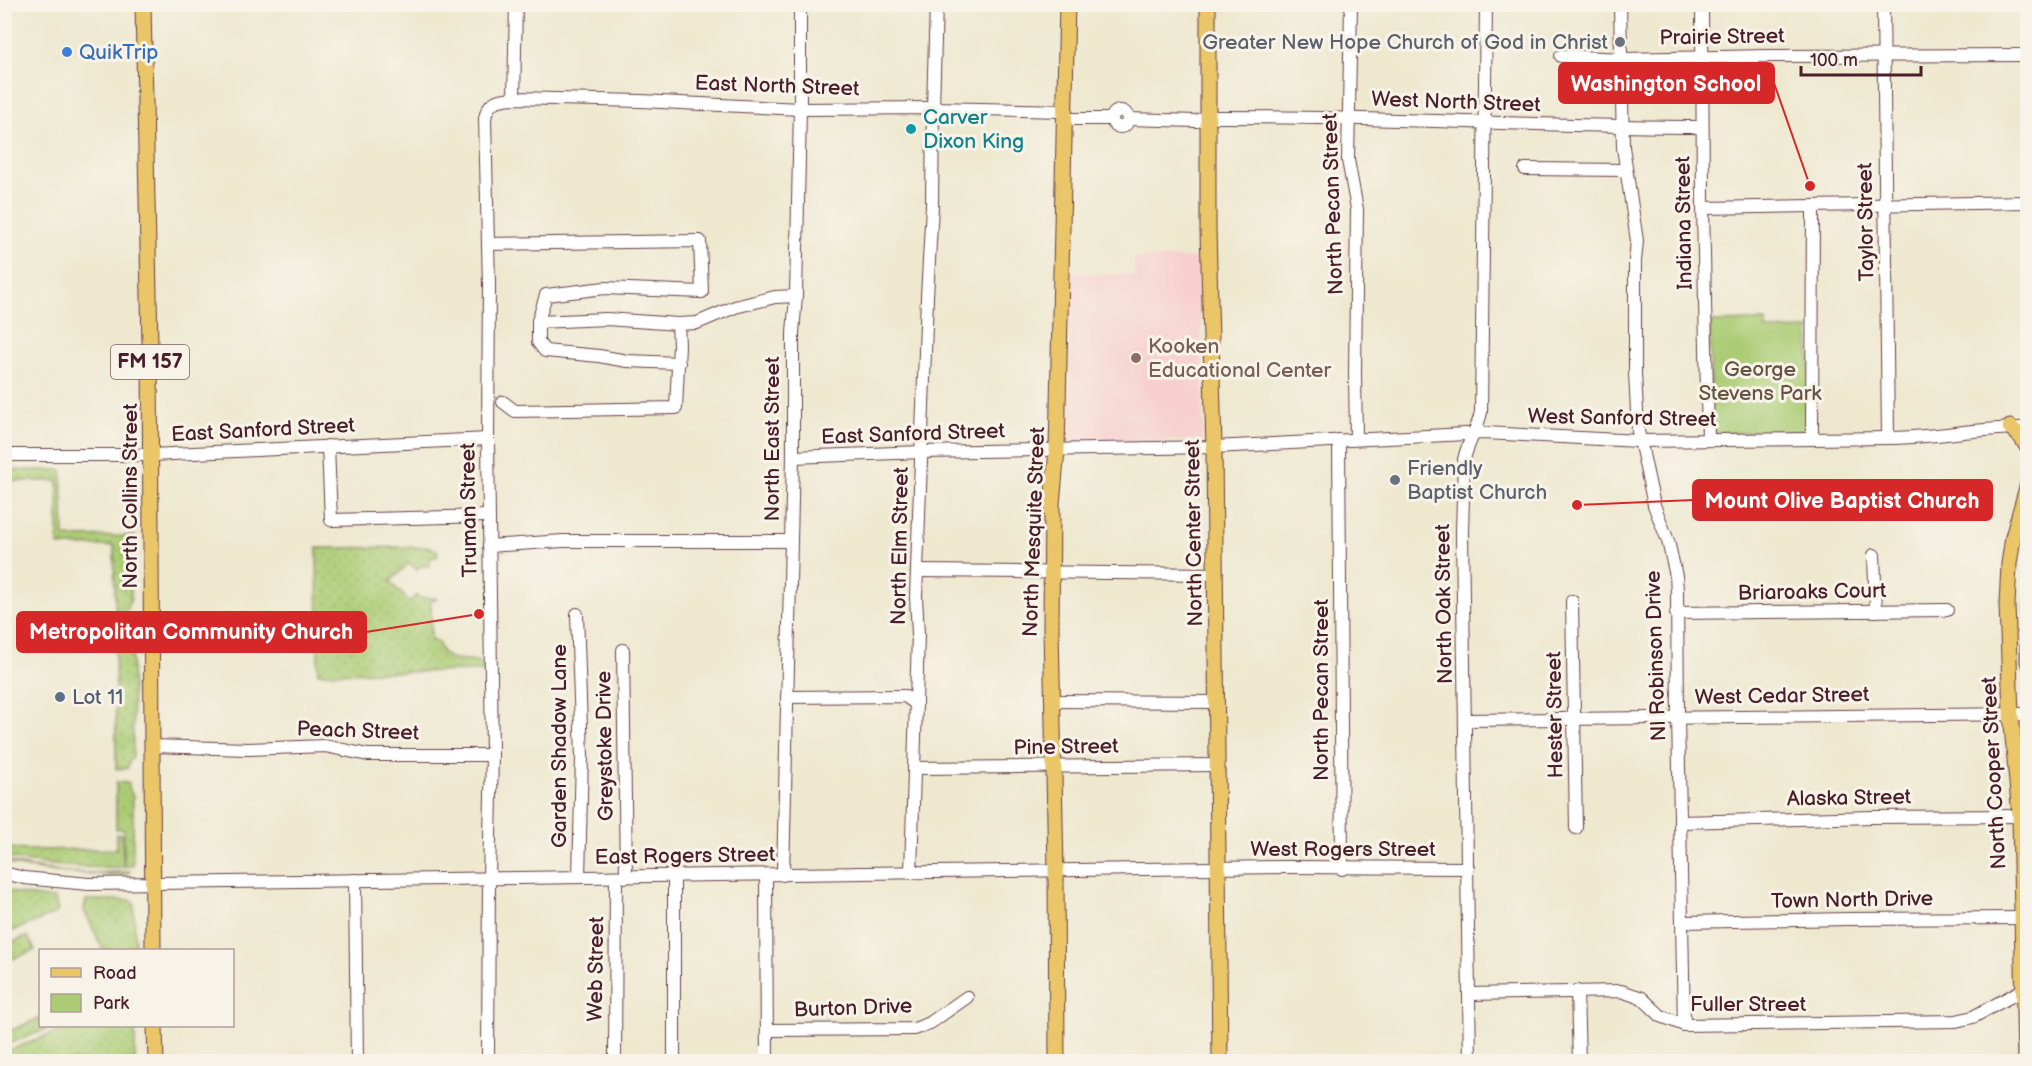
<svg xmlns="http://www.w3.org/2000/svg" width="2032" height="1066" font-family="'Balsamiq Sans',sans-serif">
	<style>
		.built { fill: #f7d0cd }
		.grass { fill: url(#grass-dots); stroke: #7a7650; stroke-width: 1.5 }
		.park { fill: #abcc75; stroke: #7a7650; stroke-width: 1.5 }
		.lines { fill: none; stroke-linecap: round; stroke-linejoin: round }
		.minor-casing { stroke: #633d44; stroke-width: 14 }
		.major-casing { stroke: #633d44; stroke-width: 17 }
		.minor { stroke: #fff; stroke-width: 12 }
		.major { stroke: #ebc669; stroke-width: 15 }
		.worship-dot { fill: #6b7280; stroke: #f7f3e8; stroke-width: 2 }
		.shop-dot { fill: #3f7fe0; stroke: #f7f3e8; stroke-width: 2 }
		.culture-dot { fill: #0f9aa8; stroke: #f7f3e8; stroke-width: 2 }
		.education-dot { fill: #8d6e63; stroke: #f7f3e8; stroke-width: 2 }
		.service-dot { fill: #5c6f8a; stroke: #f7f3e8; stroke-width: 2 }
		.labels { text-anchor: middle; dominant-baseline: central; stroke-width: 6; stroke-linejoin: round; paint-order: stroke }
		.shield { fill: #f7f3e8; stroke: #7e5f64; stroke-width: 1.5 }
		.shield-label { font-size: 20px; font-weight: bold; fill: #4a1f2b }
		.street-label { font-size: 21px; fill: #4a1f2b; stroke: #f7f3e8 }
		.worship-label { font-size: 21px; fill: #5b616d; stroke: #f7f3e8; text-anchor: end }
		.shop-label { font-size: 21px; fill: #366cbe; stroke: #f7f3e8; text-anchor: start }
		.culture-label { font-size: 21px; fill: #0d838f; stroke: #f7f3e8; text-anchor: start }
		.education-label { font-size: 21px; fill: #785e54; stroke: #f7f3e8; text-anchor: start }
		.park-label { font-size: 21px; fill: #675341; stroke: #f7f3e8 }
		.service-label { font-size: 21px; fill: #4e5e75; stroke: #f7f3e8; text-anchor: start }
		.leader { fill: none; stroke: #d62828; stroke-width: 2 }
		.callout-dot { fill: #d62828; stroke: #f7f3e8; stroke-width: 2 }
		.callout { fill: #d62828; stroke: #d62828; stroke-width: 2 }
		.callout-label { font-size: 22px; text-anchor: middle; font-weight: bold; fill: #fff }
	</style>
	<defs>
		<pattern id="grass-dots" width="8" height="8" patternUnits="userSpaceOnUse" patternTransform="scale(1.5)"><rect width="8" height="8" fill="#abcc75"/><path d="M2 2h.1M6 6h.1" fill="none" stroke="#95af65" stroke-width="1.8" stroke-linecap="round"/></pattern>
	</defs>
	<rect width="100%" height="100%" fill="#f7f3e8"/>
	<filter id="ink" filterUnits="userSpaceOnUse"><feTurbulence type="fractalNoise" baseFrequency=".0167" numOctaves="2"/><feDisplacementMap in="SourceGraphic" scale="12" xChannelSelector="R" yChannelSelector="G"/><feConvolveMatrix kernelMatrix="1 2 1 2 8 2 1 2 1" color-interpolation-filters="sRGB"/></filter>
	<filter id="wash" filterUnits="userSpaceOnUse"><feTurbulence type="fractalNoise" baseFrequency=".008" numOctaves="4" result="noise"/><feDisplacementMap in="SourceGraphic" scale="24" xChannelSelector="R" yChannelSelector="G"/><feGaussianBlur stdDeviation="1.35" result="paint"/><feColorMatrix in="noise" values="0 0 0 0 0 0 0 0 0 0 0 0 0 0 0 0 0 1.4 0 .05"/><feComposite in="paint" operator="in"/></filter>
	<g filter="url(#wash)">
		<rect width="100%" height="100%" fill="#eee8cf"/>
		<!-- built -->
		<polygon class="built" points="1134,258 1199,258 1204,440 1067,443 1072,272 1134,275"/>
		<!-- grass -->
		<g class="grass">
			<polygon points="4,470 62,470 64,537 135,536 131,568 131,598 128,605 127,610 115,611 114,546 58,546 58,481 5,481"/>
			<path d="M430,547L438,551L437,557L430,558V566H419L417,570L409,563L390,582L410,602L416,595L419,598H436V600H431V641H438C444,675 480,647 485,671L318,673L317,548Z"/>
			<polygon points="115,625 128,625 128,631 132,637 133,756 129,762 128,768 116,769"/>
			<polygon points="116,782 129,783 129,788 133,797 133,865 124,867 124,832 123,829 116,829"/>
			<path d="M116,834H122L123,867C82,869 44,866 5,857V847L24,850L116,849Z"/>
			<path d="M5,861C44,872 89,876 130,871L127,874C86,875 45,873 5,863Z"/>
			<polygon points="5,890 24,895 55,899 58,911 55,914 5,934"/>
			<polygon points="86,900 130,900 134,903 135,950 103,950 84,910"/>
			<polygon points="28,936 35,950 5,962 5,945"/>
			<polygon points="40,1018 40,1026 55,1026 6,1045 5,1033"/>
			<polygon points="71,1026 135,1026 135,1061 5,1061 5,1052"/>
		</g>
		<!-- park -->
		<polygon class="park" points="1766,321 1766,330 1809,329 1811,432 1711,433 1710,322"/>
	</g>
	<g filter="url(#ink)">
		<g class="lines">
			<defs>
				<g id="minor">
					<polyline points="1351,4 1348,160 1357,209 1355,373 1356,439"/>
					<polyline points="1620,4 1623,147 1637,241 1635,261 1635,373 1638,431 1654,505 1668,541 1676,576 1677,591 1678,716 1684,1025"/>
					<polyline points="1702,4 1703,208 1708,440"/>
					<polyline points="1883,4 1888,438"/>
					<polyline points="1561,56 1622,59 1768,56 2028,55"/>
					<polyline points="514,98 516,4"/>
					<circle cx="1120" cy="119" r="8"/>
					<polyline points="1064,119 1111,119"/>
					<path d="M1128,119L1197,121L1208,117C1373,116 1537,127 1702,127"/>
					<polyline points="1525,169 1626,170"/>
					<polyline points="1703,208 2028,202"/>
					<polyline points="488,244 700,241 702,292 605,288 546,295 538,321 538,342 545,351 599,356 627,361 679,363"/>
					<polyline points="538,322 606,319 678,324"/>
					<polyline points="503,402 515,411 676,408 679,345 678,324 697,323 735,307 775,297 796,296"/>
					<polyline points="1812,439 1813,207"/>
					<polyline points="1339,440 1342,869"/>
					<polyline points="328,446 331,520 488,516"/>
					<polyline points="4,455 151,455 488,439"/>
					<path d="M793,457L921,452L1214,447L1485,433L1639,441L1888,438C1935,438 1981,427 2028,428"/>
					<polyline points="489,546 563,541 791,541"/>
					<polyline points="1874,555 1876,611"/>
					<polyline points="917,571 1216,574"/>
					<polyline points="1572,601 1576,828"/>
					<polyline points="1676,613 1947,610"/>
					<polyline points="577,614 582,756 579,877"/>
					<polyline points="623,650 626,877"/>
					<polyline points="787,697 905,696 916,704"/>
					<polyline points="1052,701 1217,702"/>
					<polyline points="1465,720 2028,714"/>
					<polyline points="152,746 248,749 325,746 368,755 492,755"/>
					<polyline points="914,768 1218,765"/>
					<polyline points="1680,822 1873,817 2020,816"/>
					<polyline points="4,873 24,878 89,884 1285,867 1468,868"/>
					<polyline points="911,873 918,634 916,597 927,297 932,206 933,108 936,4"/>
					<polyline points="766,875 767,1062"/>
					<polyline points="783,875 793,457 793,333 796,296 800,109 800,4"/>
					<polyline points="355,880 357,1062"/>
					<polyline points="1682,922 1849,919 2022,918"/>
					<polyline points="1577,991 1579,1062"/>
					<polyline points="1470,994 1621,991 1642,998 1661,1016 1684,1025 1956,1021 1973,1017 2028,987"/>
					<polyline points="767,1030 914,1029 930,1023 967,997"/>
					<path d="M488,1062L489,878L492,755L488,439L489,285L485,118C488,101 498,99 514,98L641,101L800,109L933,108L1064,111"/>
					<polyline points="615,1062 616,877"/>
					<polyline points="674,1062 674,876"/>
					<path d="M1470,1062L1462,533L1464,460C1467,443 1478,429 1481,412L1486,4"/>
				</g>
				<g id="major">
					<polyline points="143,4 150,345 153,950"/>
					<polyline points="1208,4 1208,230 1214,447 1220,1062"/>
					<polyline points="2010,427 2021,437 2028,448"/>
					<polyline points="2028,607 2028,662"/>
					<polyline points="155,1026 156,1062"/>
					<polyline points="1057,1062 1056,871 1051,628 1052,504 1057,450 1067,4"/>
					<polyline points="2025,1062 2020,816 2011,714 2007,605 2009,564 2013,537 2028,484"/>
				</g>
			</defs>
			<!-- minor casing -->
			<use href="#minor" class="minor-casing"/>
			<!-- major casing -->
			<use href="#major" class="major-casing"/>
			<!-- minor -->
			<use href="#minor" class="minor"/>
			<!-- major -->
			<use href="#major" class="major"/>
		</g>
	</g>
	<!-- markers -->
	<g class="worship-dot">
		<circle cx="1620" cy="42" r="6"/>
		<circle cx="1395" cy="480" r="6"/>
	</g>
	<circle class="shop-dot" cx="67" cy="52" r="6"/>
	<circle class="culture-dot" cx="911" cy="129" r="6"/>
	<circle class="education-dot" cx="1136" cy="358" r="6"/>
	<circle class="service-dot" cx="60" cy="697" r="6"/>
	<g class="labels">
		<!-- shield labels -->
		<rect class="shield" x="111" y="345" width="78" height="34" rx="4.5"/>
		<g class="shield-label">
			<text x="150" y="362">FM 157</text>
		</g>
		<!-- street labels -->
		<g class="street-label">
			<text transform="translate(1722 37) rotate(-1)">Prairie Street</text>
			<text transform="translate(777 86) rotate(2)">East North Street</text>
			<text transform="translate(1456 102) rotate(2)">West North Street</text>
			<text transform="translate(1333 204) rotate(-92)">North Pecan Street</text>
			<text transform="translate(1866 222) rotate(-91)">Taylor Street</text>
			<text transform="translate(1684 223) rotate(-91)">Indiana Street</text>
			<text transform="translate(1622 418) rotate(1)">West Sanford Street</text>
			<text transform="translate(263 430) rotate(-3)">East Sanford Street</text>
			<text transform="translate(913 434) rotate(-2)">East Sanford Street</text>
			<text transform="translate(772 439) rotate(-90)">North East Street</text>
			<text transform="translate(130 496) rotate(-90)">North Collins Street</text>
			<text transform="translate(469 510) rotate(-91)">Truman Street</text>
			<text transform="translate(1034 532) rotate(-88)">North Mesquite Street</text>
			<text transform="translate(1194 533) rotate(-91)">North Center Street</text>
			<text transform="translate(900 546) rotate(-89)">North Elm Street</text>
			<text transform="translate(1812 592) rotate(-1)">Briaroaks Court</text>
			<text transform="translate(1444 604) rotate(-91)">North Oak Street</text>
			<text transform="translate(1656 656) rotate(-92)">Nl Robinson Drive</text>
			<text transform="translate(1321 690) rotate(-90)">North Pecan Street</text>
			<text transform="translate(1782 696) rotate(-1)">West Cedar Street</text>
			<text transform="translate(1555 715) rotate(-91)">Hester Street</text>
			<text transform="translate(358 731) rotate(2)">Peach Street</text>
			<text transform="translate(559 746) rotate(-90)">Garden Shadow Lane</text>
			<text transform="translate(605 746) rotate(-91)">Greystoke Drive</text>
			<text transform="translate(1066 747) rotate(-1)">Pine Street</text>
			<text transform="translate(1994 773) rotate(-93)">North Cooper Street</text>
			<text transform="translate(1849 798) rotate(-1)">Alaska Street</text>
			<text x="1343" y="849">West Rogers Street</text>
			<text transform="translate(685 856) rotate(-1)">East Rogers Street</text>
			<text transform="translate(1852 900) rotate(-1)">Town North Drive</text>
			<text transform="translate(596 969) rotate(-89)">Web Street</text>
			<text x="1748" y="1004">Fuller Street</text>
			<text transform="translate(853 1008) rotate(-2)">Burton Drive</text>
		</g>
		<!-- worship labels -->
		<g class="worship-label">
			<text x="1608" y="42">Greater New Hope Church of God in Christ</text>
			<text x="1407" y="468" text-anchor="start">Friendly<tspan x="1407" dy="24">Baptist Church</tspan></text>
		</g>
		<!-- shop labels -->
		<g class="shop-label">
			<text x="79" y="52">QuikTrip</text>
		</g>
		<!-- culture labels -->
		<g class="culture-label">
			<text x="923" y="117">Carver<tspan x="923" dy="24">Dixon King</tspan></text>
		</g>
		<!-- education labels -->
		<g class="education-label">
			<text x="1148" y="346">Kooken<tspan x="1148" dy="24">Educational Center</tspan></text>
		</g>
		<!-- park labels -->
		<g class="park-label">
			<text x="1760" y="369">George<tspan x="1760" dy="24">Stevens Park</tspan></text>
		</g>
		<!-- service labels -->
		<g class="service-label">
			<text x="72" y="697">Lot 11</text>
		</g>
	</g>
	<!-- callouts -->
	<path class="leader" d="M1810 186L1774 83M1577 505L1693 500M479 614L366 632"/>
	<g class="callout-dot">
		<circle cx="1810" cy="186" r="6"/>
		<circle cx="1577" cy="505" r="6"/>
		<circle cx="479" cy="614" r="6"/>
	</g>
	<g class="callout">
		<rect x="1559" y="63" width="215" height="40" rx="6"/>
		<rect x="1693" y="480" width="299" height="40" rx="6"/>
		<rect x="17" y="612" width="349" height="40" rx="6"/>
	</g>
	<g class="callout-label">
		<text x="1666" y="91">Washington School</text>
		<text x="1842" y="508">Mount Olive Baptist Church</text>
		<text x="191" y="639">Metropolitan Community Church</text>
	</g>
	<!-- margin -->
	<rect width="2032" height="1066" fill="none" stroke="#f7f3e8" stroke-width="24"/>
	<!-- legend -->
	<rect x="39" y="949" width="195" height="78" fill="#f7f3e8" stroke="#b29e9c" stroke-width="1.5"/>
	<rect x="51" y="968" width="30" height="9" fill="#ebc669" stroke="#b29e9c" stroke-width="1.5"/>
	<text x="93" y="979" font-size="18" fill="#4a1f2b">Road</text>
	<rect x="51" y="994" width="30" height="18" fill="#abcc75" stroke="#b29e9c" stroke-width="1.5"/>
	<text x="93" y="1009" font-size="18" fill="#4a1f2b">Park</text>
	<!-- scale -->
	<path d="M1801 66v9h120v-9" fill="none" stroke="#4a1f2b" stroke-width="3"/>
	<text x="1810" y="66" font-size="18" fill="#4a1f2b" stroke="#f7f3e8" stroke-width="4.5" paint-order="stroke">100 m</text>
</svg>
